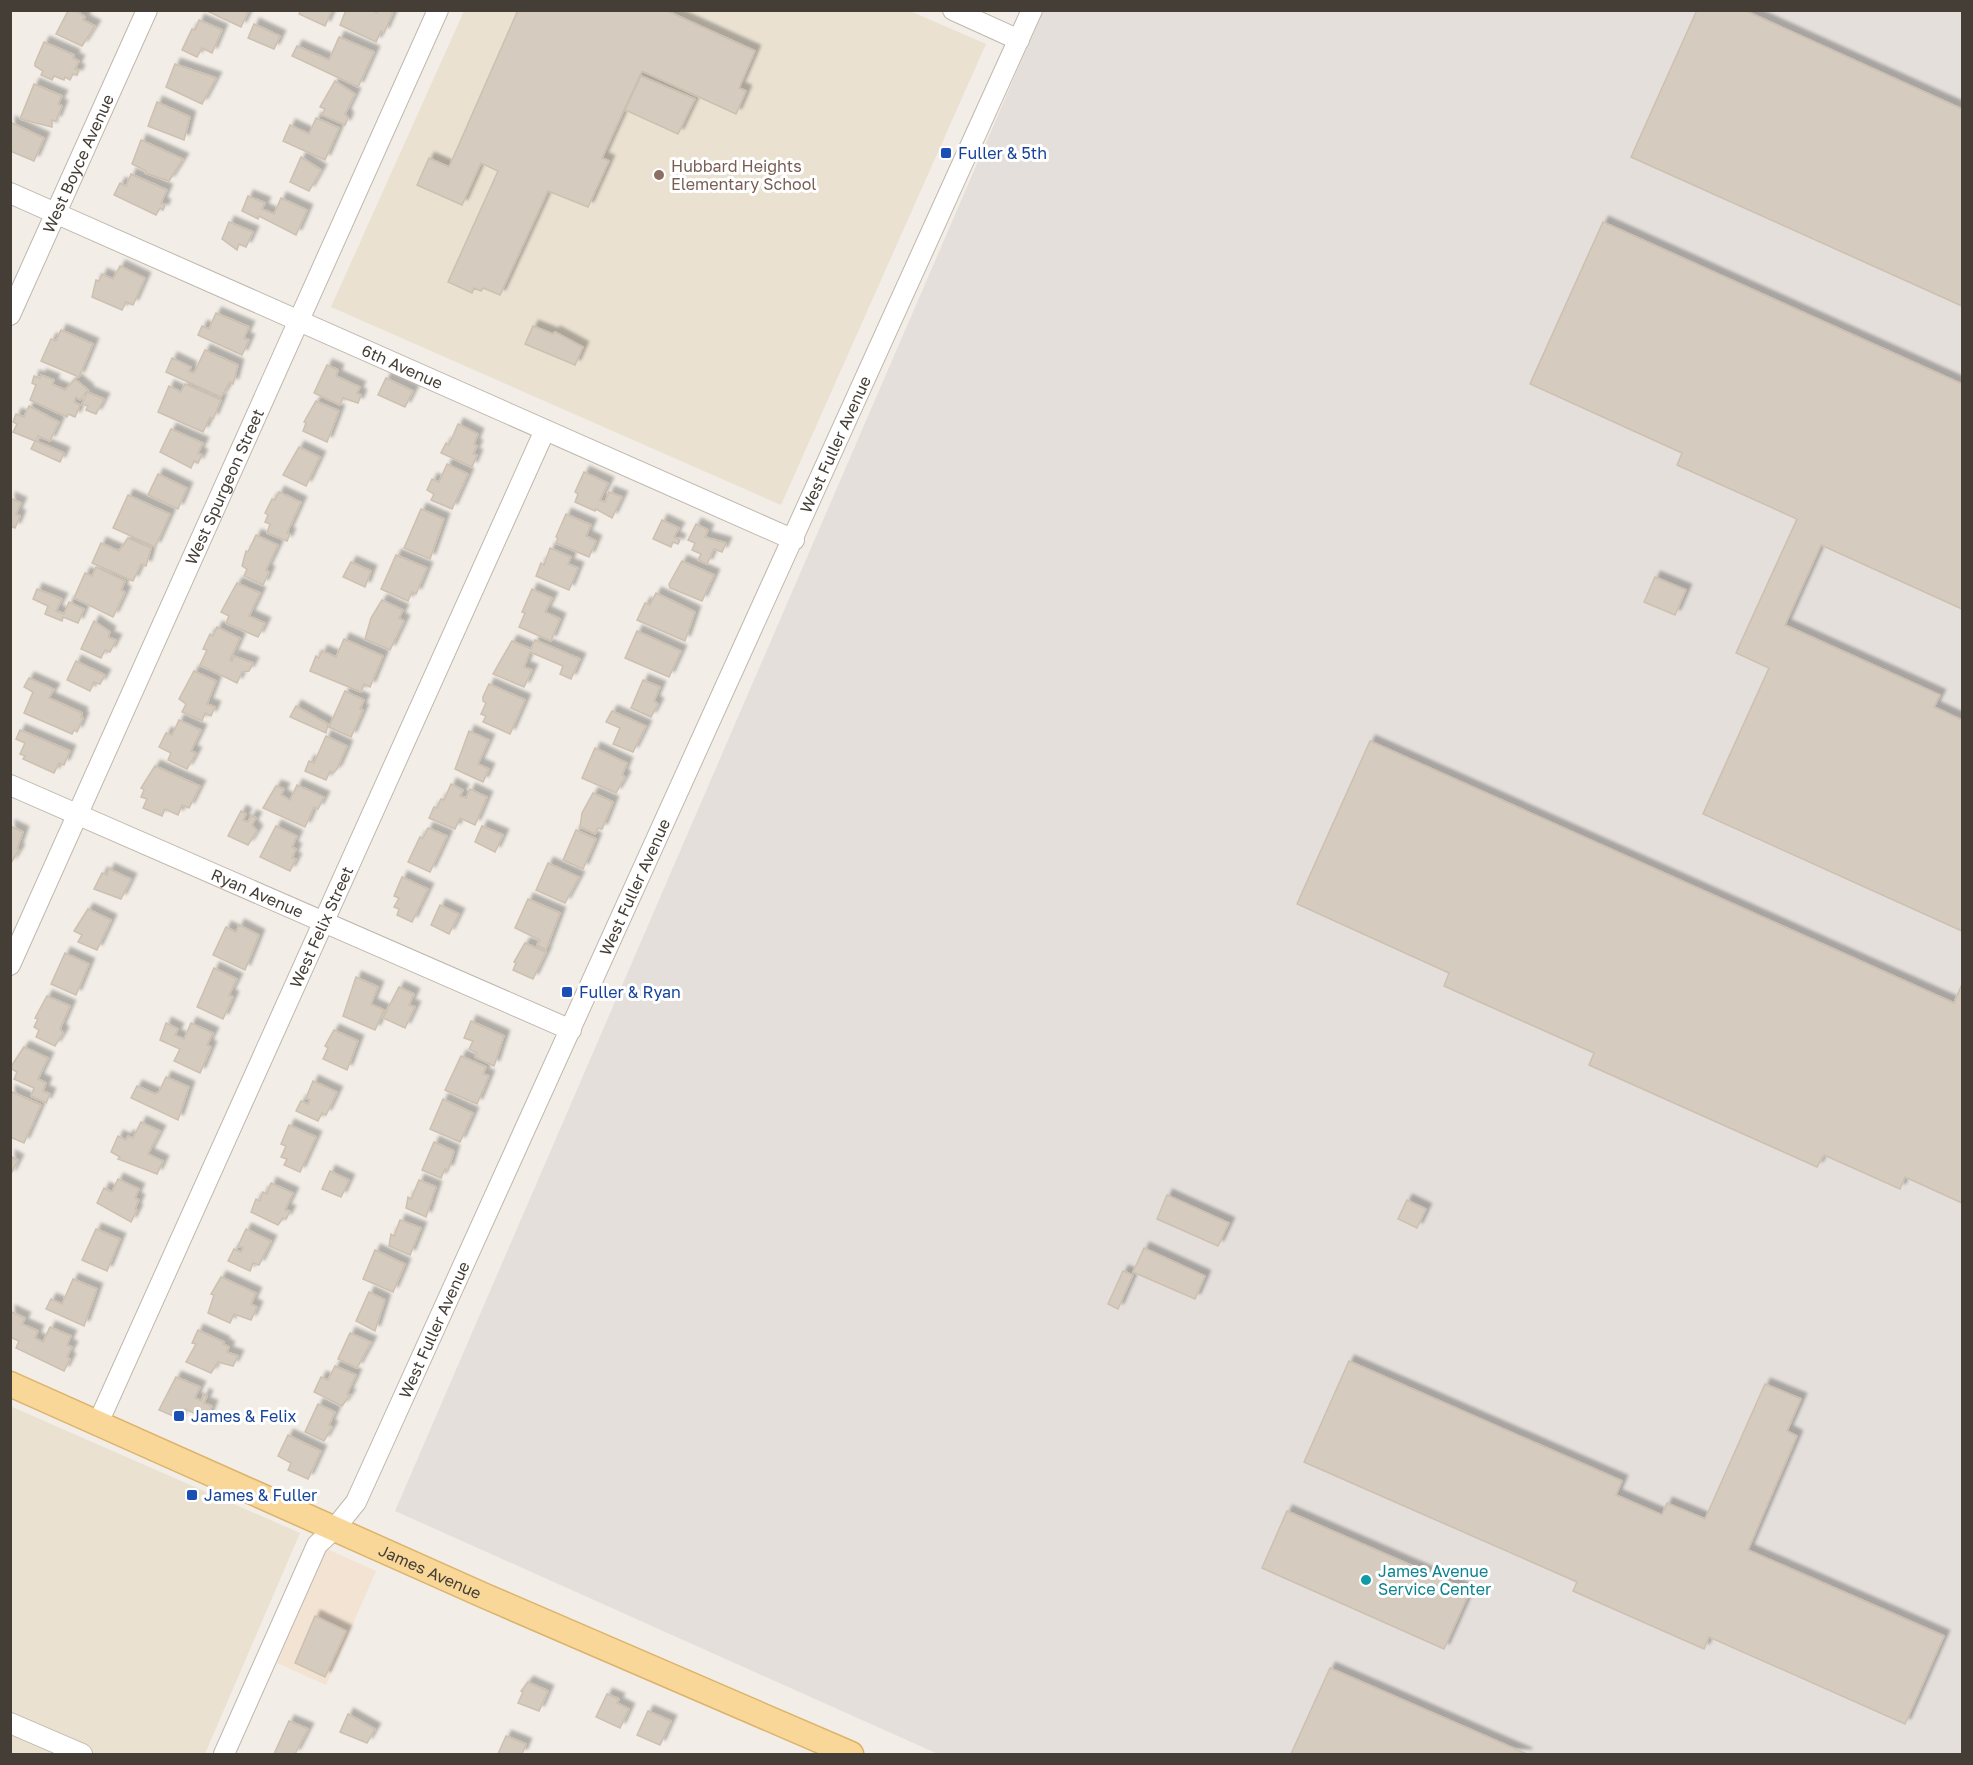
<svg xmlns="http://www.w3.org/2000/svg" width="1973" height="1765" font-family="'Golos Text',sans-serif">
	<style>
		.commercial { fill: #f3e3d2 }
		.industrial { fill: #e4dfdb }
		.education { fill: #eae1d1 }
		.building { fill: #d6cbbf; stroke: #cdc0b0; stroke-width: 1.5; filter: url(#shadow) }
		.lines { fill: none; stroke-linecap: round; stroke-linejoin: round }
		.minor-casing { stroke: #c0b7ac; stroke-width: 22 }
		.major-casing { stroke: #dcb36a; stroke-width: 27 }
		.minor { stroke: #fff; stroke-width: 20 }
		.major { stroke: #f8d799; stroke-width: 24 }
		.transit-dot { fill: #1a4fb4; stroke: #fff; stroke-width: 2 }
		.education-dot { fill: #8d6e63; stroke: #fff; stroke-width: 2 }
		.culture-dot { fill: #0f9aa8; stroke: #fff; stroke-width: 2 }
		.labels { text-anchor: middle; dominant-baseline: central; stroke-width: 6; stroke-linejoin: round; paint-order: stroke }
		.transit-label { font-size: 16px; fill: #164399; stroke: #fff; text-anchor: start }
		.street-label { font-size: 16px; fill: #443e36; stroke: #fff }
		.education-label { font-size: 16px; fill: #785e54; stroke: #fff; text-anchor: start }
		.culture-label { font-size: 16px; fill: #0d838f; stroke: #fff; text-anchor: start }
	</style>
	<defs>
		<filter id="shadow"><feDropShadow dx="5.5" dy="-5.5" stdDeviation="1.5" flood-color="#0004"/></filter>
	</defs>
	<rect width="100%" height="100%" fill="#f2ede6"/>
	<!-- commercial -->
	<polygon class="commercial" points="327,1549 376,1571 326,1685 277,1663"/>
	<!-- industrial -->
	<polygon class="industrial" points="1043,11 1962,11 1962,1754 938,1754 395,1511"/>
	<!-- education -->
	<g class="education">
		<polygon points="464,11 910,11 986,44 781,505 331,307"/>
		<polygon points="10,1406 300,1533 205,1754 11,1754"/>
	</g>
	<!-- building -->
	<g class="building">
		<polygon points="205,10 249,10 241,27"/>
		<polygon points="301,10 332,10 325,26 299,14"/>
		<polygon points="346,10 371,10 377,13 379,10 393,12 384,33 381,31 376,42 340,25"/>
		<polygon points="518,10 665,10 755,51 739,88 746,91 736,114 642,71 602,158 609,161 588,207 548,191 500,295 483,288 481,291 474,288 472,293 448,282 498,171 481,163 462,205 417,185 429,158 449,167"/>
		<polygon points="1697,10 1744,10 1962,109 1962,306 1631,157"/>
		<polygon points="68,11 78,12 85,17 83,20 95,26 82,46 56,34"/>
		<polygon points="199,20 222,30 212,53 202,48 197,57 182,50 192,29 195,30"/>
		<polygon points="254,24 280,36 274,49 248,38"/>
		<polygon points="339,37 374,52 358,87 292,56 297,46 329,60"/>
		<polygon points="44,42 74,55 73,58 79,61 75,69 79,70 77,75 73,74 70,80 65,77 64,80 54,76 52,80 41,75 43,71 35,66 35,63"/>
		<polygon points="175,64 216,78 202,104 166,87"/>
		<polygon points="641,76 695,99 678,134 625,110"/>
		<polygon points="335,81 355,94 345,114 348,118 345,125 322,115 325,109 320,107"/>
		<polygon points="34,84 62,96 58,104 62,106 56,121 52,120 52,127 20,119"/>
		<polygon points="157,102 190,117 184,140 148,126"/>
		<polygon points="316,118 339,128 325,160 283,141 290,125 309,134"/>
		<polygon points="10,122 44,138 34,161 10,151"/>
		<polygon points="141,140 183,159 169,181 145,173 146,171 132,164"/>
		<polygon points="301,157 321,170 309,191 290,182"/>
		<polygon points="131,174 167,190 161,203 165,205 163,210 160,208 156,215 114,195 120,183 126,186"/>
		<polygon points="248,196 265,203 262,209 274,214 281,198 307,210 296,235 259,216 258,219 242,211"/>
		<polygon points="229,222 253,232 246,247 239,244 237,250 222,239"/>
		<polygon points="1603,222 1962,384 1962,609 1821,545 1785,625 1940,695 1934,707 1962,720 1962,931 1703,814 1769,668 1736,653 1797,519 1677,465 1682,453 1530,384"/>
		<polygon points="120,266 145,278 133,305 126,302 122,310 92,297 96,280 99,281 102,274 113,279"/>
		<polygon points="216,313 249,327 244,338 249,340 242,355 198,335 202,326 209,329"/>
		<polygon points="533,326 553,334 555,332 583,347 575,365 525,344"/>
		<polygon points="61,330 93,344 79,377 41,361 51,339 56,341"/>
		<polygon points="205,350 238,365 233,384 230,382 221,397 166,372 172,358 191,367 189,371 194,373"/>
		<polygon points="327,365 338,370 336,376 360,387 357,393 361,395 358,403 343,398 340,405 314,393"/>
		<polygon points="41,375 54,380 52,384 65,390 75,379 88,390 80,400 76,397 74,402 80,405 75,417 68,414 67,417 30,400 36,385 32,383 34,376 40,378"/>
		<polygon points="386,378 413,391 405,407 378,395"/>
		<polygon points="185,384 221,400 213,419 210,417 203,432 158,412 169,386 181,392"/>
		<polygon points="87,392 104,399 96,414 86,410 88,406 82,404"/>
		<polygon points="316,401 339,411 327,442 303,431 306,423 304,422"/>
		<polygon points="29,406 59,422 50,441 38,436 36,441 64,453 60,462 31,449 35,441 13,432 17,424 13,422 16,414 24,417"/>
		<polygon points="458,424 478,434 474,444 477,446 473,454 477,455 472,467 441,453 446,443 449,445"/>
		<polygon points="171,429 203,443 198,453 202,455 198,463 194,461 191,468 160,452"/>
		<polygon points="299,447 320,457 306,486 283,475"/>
		<polygon points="447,464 468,474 452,509 431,500 434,494 427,490 432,479 439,482"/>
		<polygon points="584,472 608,483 600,500 605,502 609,492 622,497 612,518 596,509 595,511 575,502 578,494 575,492"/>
		<polygon points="158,474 187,488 178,509 148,495"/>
		<polygon points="279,492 301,502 287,533 290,534 287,541 267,533 270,524 265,522 268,515 265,513 272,499 275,500"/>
		<polygon points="128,495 170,514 155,547 113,528"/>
		<polygon points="10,498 21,503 16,514 20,516 15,528 10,526"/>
		<polygon points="421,509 444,519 430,559 404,548"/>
		<polygon points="566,514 591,525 586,536 596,541 589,557 556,543 558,538 556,537"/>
		<polygon points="662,520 679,528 674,537 680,540 678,544 673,542 671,547 653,539"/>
		<polygon points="696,524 708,530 705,537 726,543 722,552 714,549 707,564 698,560 701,554 692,550 695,543 688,540"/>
		<polygon points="256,535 278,545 266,570 269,572 263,585 244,576 247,569 242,566 246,551 248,552"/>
		<polygon points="128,538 151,548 146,566 141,564 133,581 92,563 101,543 119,551"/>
		<polygon points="550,548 571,557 568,564 578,568 569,590 536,576 541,563 544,565"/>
		<polygon points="396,555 427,568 416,594 412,592 408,601 381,589"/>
		<polygon points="682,561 714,575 702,601 670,588 669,584"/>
		<polygon points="351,562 371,571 365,587 343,577"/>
		<polygon points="96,567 125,581 121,590 125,592 113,617 74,598 85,573 92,576"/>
		<polygon points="1655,577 1686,590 1675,615 1644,602"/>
		<polygon points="237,583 260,593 249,616 265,623 258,637 226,623 229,616 221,612"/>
		<polygon points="37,589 62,599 56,611 64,614 69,602 84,609 78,623 63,617 62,621 45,614 48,606 33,599"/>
		<polygon points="532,589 552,598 545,612 560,619 551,641 519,627 525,613 522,612"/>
		<polygon points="656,593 695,612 685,641 637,620 645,603 650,605"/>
		<polygon points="382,600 403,610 399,618 404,621 390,650 365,639 371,618"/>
		<polygon points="94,621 110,632 108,637 116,640 110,652 105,650 101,658 81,649"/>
		<polygon points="217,627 240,638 230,660 232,661 234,656 253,663 249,671 242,672 237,683 200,665 207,650 203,649 210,634 213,636"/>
		<polygon points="637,631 681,651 669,677 625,658"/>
		<polygon points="344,639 383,656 370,687 364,684 361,692 310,671 316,656 319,658 322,651 336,657"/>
		<polygon points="535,640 580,659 571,679 560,674 563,666 530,652 524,667 532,670 524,687 493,674 512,641 531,649"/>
		<polygon points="76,661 105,675 100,684 94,682 90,691 67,680"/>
		<polygon points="194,671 216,681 207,704 215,707 211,716 205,713 202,721 182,712 186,704 179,699"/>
		<polygon points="29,678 54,689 49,698 82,713 81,717 83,718 77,732 74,730 72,734 24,713 33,692 24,687"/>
		<polygon points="643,680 660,687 654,701 658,704 651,717 631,708"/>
		<polygon points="489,684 525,700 510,734 483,722 486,716 481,714 486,703 483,701 483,697"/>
		<polygon points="345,691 364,700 360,709 363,710 351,737 329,727"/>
		<polygon points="296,706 328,724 326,733 290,717"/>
		<polygon points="612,711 646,726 633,752 613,744 620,728 606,722"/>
		<polygon points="179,720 201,730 191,751 196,753 187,769 168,760 171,753 159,747 166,733 172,735"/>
		<polygon points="20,730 70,751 64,765 59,763 54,773 23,759 25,756 20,754 25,743 16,739"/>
		<polygon points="469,731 489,740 478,764 489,769 483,782 455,769"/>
		<polygon points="326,736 347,746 337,769 333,773 330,771 326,780 305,771 309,761 314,763"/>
		<polygon points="1370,741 1954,1003 1962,984 1962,1203 1905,1177 1900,1189 1824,1155 1817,1167 1589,1065 1594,1053 1444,986 1449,973 1297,904"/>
		<polygon points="595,748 627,763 622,775 625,777 616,793 582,778"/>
		<polygon points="155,766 200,786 189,808 182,805 178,815 165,809 162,816 143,808 147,799 141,797 144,790 141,788"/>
		<polygon points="451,784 463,790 460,796 466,798 470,789 487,797 475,825 460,818 455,829 429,818 434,807 437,808 441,799 444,800"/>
		<polygon points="297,785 324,797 318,809 314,807 305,827 263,808 276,786 284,789 281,795 290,800"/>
		<polygon points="593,793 613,802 602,829 598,828 595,834 580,827 582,813"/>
		<polygon points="241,811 246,814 243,820 248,822 251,816 256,818 252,825 257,831 248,845 228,836"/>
		<polygon points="10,826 23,832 17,849 19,850 11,863"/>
		<polygon points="276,826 297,836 292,847 296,849 292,858 296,859 290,871 260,857"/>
		<polygon points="482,826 503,835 495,852 475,842"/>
		<polygon points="428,828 447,836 430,872 408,862 420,837 423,838"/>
		<polygon points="576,830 596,839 583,869 563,860"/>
		<polygon points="548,863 579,877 565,903 536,890"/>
		<polygon points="109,869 131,879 121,899 94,889 102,873 107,875"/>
		<polygon points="402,877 428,889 412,922 397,915 399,909 394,907 399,898 394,896"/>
		<polygon points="528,899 560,913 546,950 537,945 540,940 515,928"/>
		<polygon points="440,905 459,914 449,934 431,925"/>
		<polygon points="88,909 111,920 97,950 78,942 82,935 74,931"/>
		<polygon points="239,925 259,935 245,970 213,955 226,927 236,932"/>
		<polygon points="525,943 546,952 533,979 513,970 516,963 514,962"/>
		<polygon points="65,953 89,964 76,995 51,984"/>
		<polygon points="214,968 237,979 229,995 233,997 223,1019 197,1007"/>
		<polygon points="356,977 378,987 371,1004 384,1010 375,1030 343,1016"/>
		<polygon points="399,987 414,994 409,1005 415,1007 405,1028 383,1018"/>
		<polygon points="47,996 70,1006 60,1029 63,1033 55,1046 36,1037 39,1030 34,1027 38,1019 35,1018"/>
		<polygon points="471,1021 504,1036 494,1066 475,1057 477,1053 469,1049 473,1041 464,1038"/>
		<polygon points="166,1023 178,1029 175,1035 184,1039 191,1023 213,1033 207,1045 211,1047 200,1073 174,1061 180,1049 160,1040"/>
		<polygon points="334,1030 358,1041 347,1070 323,1059 328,1048 325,1046"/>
		<polygon points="24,1047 48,1058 38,1079 46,1083 43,1091 50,1094 46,1103 31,1096 34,1088 14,1079 17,1072 10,1068"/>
		<polygon points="461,1056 486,1067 483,1074 489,1076 477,1104 445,1090"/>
		<polygon points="166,1077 189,1087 178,1120 131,1098 137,1086 155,1094 159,1092"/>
		<polygon points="313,1081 337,1092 326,1115 322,1113 318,1121 296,1111 301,1101 308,1104 310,1100 306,1098"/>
		<polygon points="10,1091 41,1105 24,1143 10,1137"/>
		<polygon points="443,1099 473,1113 460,1142 430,1129"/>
		<polygon points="141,1122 160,1131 148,1154 163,1161 157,1174 118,1159 120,1157 111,1152 118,1136 126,1140 128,1136 133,1138"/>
		<polygon points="289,1125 316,1137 300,1172 284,1165 287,1159 281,1157 286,1146 281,1144"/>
		<polygon points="434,1142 454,1151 448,1170 445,1169 441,1178 422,1170"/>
		<polygon points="10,1156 18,1160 10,1176"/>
		<polygon points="330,1171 349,1180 341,1197 322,1189"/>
		<polygon points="118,1179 139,1189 135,1198 139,1200 135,1209 137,1210 131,1222 97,1203 104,1188 112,1192"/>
		<polygon points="419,1180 436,1187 426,1217 406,1208 408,1197 411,1199"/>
		<polygon points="271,1183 293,1193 285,1210 290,1211 286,1219 283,1218 278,1225 251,1212 256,1199 260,1201 263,1192 267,1194"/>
		<polygon points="1167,1195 1229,1223 1218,1246 1157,1219"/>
		<polygon points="1407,1200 1426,1209 1417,1228 1398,1219"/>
		<polygon points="400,1220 421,1228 410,1255 389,1246 391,1234 394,1236"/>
		<polygon points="96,1229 120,1239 107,1271 82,1260"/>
		<polygon points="246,1229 271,1241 259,1265 253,1263 250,1271 228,1261 234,1249 241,1252 243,1248 238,1246"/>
		<polygon points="1144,1248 1205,1276 1195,1299 1133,1272"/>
		<polygon points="375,1250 405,1264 393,1292 363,1279"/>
		<polygon points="1123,1271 1133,1275 1118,1309 1108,1304"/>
		<polygon points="221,1277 256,1293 251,1304 257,1307 251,1320 234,1314 230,1323 208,1313 214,1295 211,1294"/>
		<polygon points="73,1279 97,1289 84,1326 46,1309 51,1299 62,1304"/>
		<polygon points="369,1292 385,1300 375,1331 356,1321"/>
		<polygon points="10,1311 25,1318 22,1324 38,1331 35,1338 43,1342 50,1327 71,1336 67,1345 72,1347 67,1357 70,1359 64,1371 16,1348 19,1341 10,1337"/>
		<polygon points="198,1330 224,1342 223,1344 229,1347 227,1352 238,1356 233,1366 218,1362 211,1373 186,1362 196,1344 192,1343"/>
		<polygon points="350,1333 371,1342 357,1368 338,1359"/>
		<polygon points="1349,1361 1622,1481 1616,1495 1662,1515 1667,1503 1705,1519 1765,1384 1801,1399 1787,1431 1797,1436 1748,1550 1944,1636 1905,1724 1709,1637 1704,1649 1573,1591 1577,1582 1304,1462"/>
		<polygon points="335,1366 356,1375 347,1394 350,1395 342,1406 314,1392 321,1377 328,1380"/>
		<polygon points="176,1377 200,1387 195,1398 201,1401 204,1394 207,1396 204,1403 212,1406 207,1419 185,1409 180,1419 159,1410"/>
		<polygon points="318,1404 335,1412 329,1425 332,1427 324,1441 305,1432"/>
		<polygon points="288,1435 321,1451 308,1479 288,1470 291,1463 278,1456"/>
		<polygon points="1287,1511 1470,1591 1444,1649 1262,1568"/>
		<polygon points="315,1616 346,1631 325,1677 295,1663"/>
		<polygon points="1330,1668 1527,1754 1291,1754"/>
		<polygon points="528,1682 548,1691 539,1711 518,1703 523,1692 521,1691"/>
		<polygon points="607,1694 619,1699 617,1703 629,1709 620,1728 596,1717"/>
		<polygon points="648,1711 671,1721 660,1745 637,1735"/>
		<polygon points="348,1714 375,1729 367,1743 340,1732"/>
		<polygon points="289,1721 308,1729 295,1754 274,1754"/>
		<polygon points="506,1736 526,1744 522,1754 498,1754"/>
	</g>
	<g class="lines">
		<defs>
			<g id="minor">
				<polyline points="953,10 1019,40"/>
				<path id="s1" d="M10,193L794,540"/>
				<path id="s2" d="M10,315L147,10"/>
				<path id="s3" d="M10,785L571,1030"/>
				<path id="s4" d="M10,965L438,10"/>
				<path id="s5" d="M98,1423L545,430"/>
				<polyline points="10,1723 82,1754"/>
				<path id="s6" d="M224,1754L317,1545L335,1528L356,1502L1032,10"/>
			</g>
			<g id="major">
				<path id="s7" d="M10,1384L485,1596L851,1754"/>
			</g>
		</defs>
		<!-- minor casing -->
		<use href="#minor" class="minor-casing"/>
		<!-- major casing -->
		<use href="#major" class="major-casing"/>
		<!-- minor -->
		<use href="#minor" class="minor"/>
		<!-- major -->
		<use href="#major" class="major"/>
	</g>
	<!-- markers -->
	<g class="transit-dot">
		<rect x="940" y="147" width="12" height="12" rx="3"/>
		<rect x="561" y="986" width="12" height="12" rx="3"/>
		<rect x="173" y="1410" width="12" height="12" rx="3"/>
		<rect x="186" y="1489" width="12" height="12" rx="3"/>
	</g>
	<circle class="education-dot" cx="659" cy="175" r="6"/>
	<circle class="culture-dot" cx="1366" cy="1580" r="6"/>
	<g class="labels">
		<!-- transit labels -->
		<g class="transit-label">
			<text x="958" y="153">Fuller &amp; 5th</text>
			<text x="579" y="992">Fuller &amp; Ryan</text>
			<text x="191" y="1416">James &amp; Felix</text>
			<text x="204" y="1495">James &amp; Fuller</text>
		</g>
		<!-- street labels -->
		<g class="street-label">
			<text stroke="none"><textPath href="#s2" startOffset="166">West Boyce Avenue</textPath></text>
			<text stroke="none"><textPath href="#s1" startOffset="429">6th Avenue</textPath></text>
			<text stroke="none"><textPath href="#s6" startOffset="1448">West Fuller Avenue</textPath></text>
			<text stroke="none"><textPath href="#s4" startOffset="524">West Spurgeon Street</textPath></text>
			<text stroke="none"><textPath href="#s6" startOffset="962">West Fuller Avenue</textPath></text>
			<text stroke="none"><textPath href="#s3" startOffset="270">Ryan Avenue</textPath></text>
			<text stroke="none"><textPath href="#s5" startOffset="544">West Felix Street</textPath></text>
			<text stroke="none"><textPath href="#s6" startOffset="476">West Fuller Avenue</textPath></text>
			<text stroke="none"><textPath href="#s7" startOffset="460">James Avenue</textPath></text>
		</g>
		<!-- education labels -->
		<g class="education-label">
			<text x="671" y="166">Hubbard Heights<tspan x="671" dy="18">Elementary School</tspan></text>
		</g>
		<!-- culture labels -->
		<g class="culture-label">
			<text x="1378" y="1571">James Avenue<tspan x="1378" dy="18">Service Center</tspan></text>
		</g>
	</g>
	<!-- border -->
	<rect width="1973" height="1765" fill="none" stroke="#443e36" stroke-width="24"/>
</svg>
